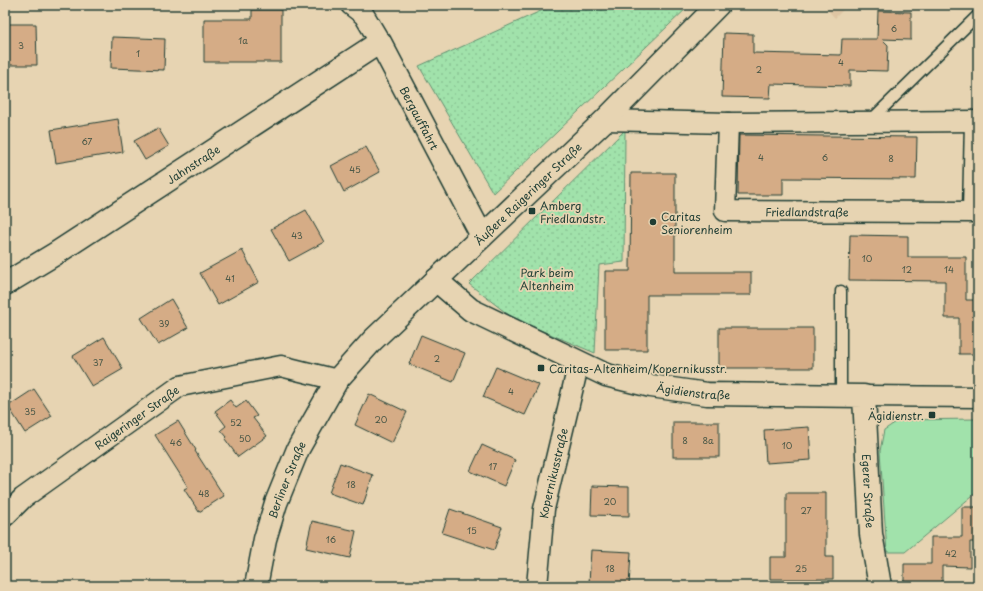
<svg xmlns="http://www.w3.org/2000/svg" width="983" height="591" font-family="'Playpen Sans',sans-serif">
	<style>
		.built { fill: #dec5a3 }
		.grass { fill: #a1e2ab; stroke: #609070 }
		.park { fill: url(#park-dots); stroke: #609070 }
		.building { fill: #d5ac86; stroke: #1f3d34 }
		.lines { fill: none; stroke-linecap: round; stroke-linejoin: round }
		.service-casing { stroke: #1f3d34; stroke-width: 13 }
		.minor-casing { stroke: #1f3d34; stroke-width: 23 }
		.tertiary-casing { stroke: #1f3d34; stroke-width: 25 }
		.service { stroke: #e7d4b2; stroke-width: 10 }
		.minor { stroke: #e7d4b2; stroke-width: 20 }
		.tertiary { stroke: #e7d4b2; stroke-width: 22 }
		.poi-dot { fill: #1f3d34; stroke: #e7d4b2; stroke-width: 1.5 }
		.labels { text-anchor: middle; dominant-baseline: central; stroke-width: 3.5; stroke-linejoin: round; paint-order: stroke }
		.number-label { font-size: 9px; fill: #4c5948 }
		.street-label { font-size: 11px; fill: #1f3d34; stroke: #e7d4b2 }
		.poi-label { font-size: 11px; fill: #1f3d34; stroke: #e7d4b2; text-anchor: start }
		.park-label { font-size: 11px; fill: #26453a; stroke: #e7d4b2 }
	</style>
	<defs>
		<pattern id="park-dots" width="8" height="8" patternUnits="userSpaceOnUse"><rect width="8" height="8" fill="#a1e2ab"/><path d="M2 2h.1M6 6h.1" fill="none" stroke="#8ac394" stroke-width="1.8" stroke-linecap="round"/></pattern>
	</defs>
	<rect width="100%" height="100%" fill="#e7d4b2"/>
	<filter id="ink" filterUnits="userSpaceOnUse"><feTurbulence type="fractalNoise" baseFrequency=".025" numOctaves="2"/><feDisplacementMap in="SourceGraphic" scale="8" xChannelSelector="R" yChannelSelector="G"/><feConvolveMatrix kernelMatrix="1 2 1 2 8 2 1 2 1" color-interpolation-filters="sRGB"/></filter>
	<g filter="url(#ink)">
		<!-- built -->
		<polygon class="built" points="823,5 848,5 835,18"/>
		<!-- grass -->
		<polygon class="grass" points="978,419 978,491 905,552 887,552 880,451 884,430 899,420"/>
		<!-- park -->
		<g class="park">
			<polygon points="554,5 690,5 493,193 419,66"/>
			<polygon points="625,130 624,262 599,265 595,353 514,319 469,284"/>
		</g>
		<!-- building -->
		<g class="building">
			<polygon points="252,10 281,10 281,62 204,62 204,19 252,19"/>
			<polygon points="878,11 911,12 911,40 882,39 888,45 887,71 850,70 850,86 771,84 770,98 722,97 724,33 753,34 753,53 841,55 842,39 877,39"/>
			<polygon points="5,24 36,24 37,65 5,65"/>
			<polygon points="112,37 165,39 164,70 111,68"/>
			<polygon points="118,119 123,152 56,163 51,130"/>
			<polygon points="158,128 169,146 145,160 134,141"/>
			<polygon points="739,135 917,137 916,179 783,178 783,195 738,195"/>
			<polygon points="366,147 380,172 344,192 331,166"/>
			<polygon points="631,173 675,173 675,272 751,272 751,295 647,295 647,350 605,350 605,271 630,271"/>
			<polygon points="306,210 324,242 289,261 271,229"/>
			<polygon points="850,235 908,236 908,257 966,257 966,300 978,300 978,354 959,354 959,318 945,318 945,281 849,280"/>
			<polygon points="242,250 259,282 218,305 200,273"/>
			<polygon points="171,299 188,328 158,345 141,318"/>
			<rect x="719" y="328" width="94" height="40"/>
			<polygon points="421,335 465,353 453,382 409,364"/>
			<polygon points="104,337 123,369 92,387 73,356"/>
			<polygon points="496,367 539,385 525,415 483,397"/>
			<polygon points="34,389 52,416 25,433 8,406"/>
			<polygon points="369,394 407,412 392,443 355,425"/>
			<polygon points="230,400 236,408 246,401 257,416 253,418 267,436 238,457 225,439 227,437 221,430 226,426 215,411"/>
			<polygon points="178,421 196,450 195,451 224,496 199,512 184,489 188,487 155,435"/>
			<rect x="673" y="422" width="46" height="35"/>
			<polygon points="809,427 811,460 766,463 764,430"/>
			<polygon points="482,445 515,460 504,486 470,471"/>
			<polygon points="340,463 373,475 363,505 329,493"/>
			<polygon points="592,486 629,487 629,516 591,515"/>
			<polygon points="786,493 826,493 826,557 833,557 833,579 770,579 770,557 786,557"/>
			<polygon points="962,507 978,507 978,542 970,542 970,567 942,566 942,586 904,586 904,564 931,564 931,537 962,537"/>
			<polygon points="450,509 502,527 494,550 442,533"/>
			<polygon points="312,521 356,531 350,558 306,548"/>
			<polygon points="591,550 631,552 629,586 589,583"/>
		</g>
		<g class="lines">
			<defs>
				<g id="service">
					<polyline points="870,121 978,15"/>
					<polyline points="968,212 970,121"/>
					<polyline points="841,291 841,395"/>
				</g>
				<g id="minor">
					<polyline points="351,5 364,15 380,42"/>
					<polyline points="605,120 728,123 978,121"/>
					<path id="s1" d="M728,123L725,211L978,212"/>
					<polyline points="864,396 978,397"/>
					<path id="s2" d="M5,516L23,498L180,386L281,366L337,380"/>
					<path id="s3" d="M537,586L544,509L579,362"/>
				</g>
				<g id="tertiary">
					<path id="s4" d="M436,280L471,310L606,375L651,386L707,394L864,396L871,534L880,586"/>
					<path id="s5" d="M5,284L55,254L380,42L482,236"/>
					<path id="s6" d="M256,586L265,539L276,503L298,449L337,380L373,340L605,120L718,5"/>
				</g>
			</defs>
			<!-- service casing -->
			<use href="#service" class="service-casing"/>
			<!-- minor casing -->
			<use href="#minor" class="minor-casing"/>
			<!-- tertiary casing -->
			<use href="#tertiary" class="tertiary-casing"/>
			<!-- service -->
			<use href="#service" class="service"/>
			<!-- minor -->
			<use href="#minor" class="minor"/>
			<!-- tertiary -->
			<use href="#tertiary" class="tertiary"/>
		</g>
	</g>
	<!-- markers -->
	<g class="poi-dot">
		<rect x="528" y="207" width="8" height="8" rx="2"/>
		<circle cx="653" cy="222" r="4"/>
		<rect x="537" y="364" width="8" height="8" rx="2"/>
		<rect x="928" y="411" width="8" height="8" rx="2"/>
	</g>
	<g class="labels">
		<!-- number labels -->
		<g class="number-label">
			<text x="894" y="28">6</text>
			<text x="243" y="40">1a</text>
			<text x="21" y="45">3</text>
			<text x="138" y="53">1</text>
			<text x="841" y="62">4</text>
			<text x="759" y="69">2</text>
			<text x="87" y="141">67</text>
			<text x="761" y="157">4</text>
			<text x="825" y="157">6</text>
			<text x="891" y="158">8</text>
			<text x="355" y="169">45</text>
			<text x="297" y="235">43</text>
			<text x="867" y="258">10</text>
			<text x="907" y="269">12</text>
			<text x="949" y="269">14</text>
			<text x="230" y="278">41</text>
			<text x="164" y="323">39</text>
			<text x="437" y="358">2</text>
			<text x="98" y="362">37</text>
			<text x="511" y="391">4</text>
			<text x="30" y="411">35</text>
			<text x="381" y="419">20</text>
			<text x="236" y="422">52</text>
			<text x="245" y="438">50</text>
			<text x="685" y="440">8</text>
			<text x="708" y="440">8a</text>
			<text x="176" y="442">46</text>
			<text x="787" y="445">10</text>
			<text x="493" y="466">17</text>
			<text x="351" y="484">18</text>
			<text x="204" y="493">48</text>
			<text x="610" y="501">20</text>
			<text x="806" y="510">27</text>
			<text x="472" y="530">15</text>
			<text x="331" y="539">16</text>
			<text x="951" y="553">42</text>
			<text x="610" y="568">18</text>
			<text x="801" y="568">25</text>
		</g>
		<!-- street labels -->
		<g class="street-label">
			<text stroke="none"><textPath href="#s5" startOffset="532">Bergauffahrt</textPath></text>
			<text stroke="none"><textPath href="#s5" startOffset="223">Jahnstraße</textPath></text>
			<text stroke="none"><textPath href="#s6" startOffset="490">Äußere Raigeringer Straße</textPath></text>
			<text stroke="none"><textPath href="#s1" startOffset="170">Friedlandstraße</textPath></text>
			<text stroke="none"><textPath href="#s4" startOffset="285">Ägidienstraße</textPath></text>
			<text stroke="none"><textPath href="#s2" startOffset="165">Raigeringer Straße</textPath></text>
			<text stroke="none"><textPath href="#s3" startOffset="114">Kopernikusstraße</textPath></text>
			<text stroke="none"><textPath href="#s6" startOffset="111">Berliner Straße</textPath></text>
			<text stroke="none"><textPath href="#s4" startOffset="551">Egerer Straße</textPath></text>
		</g>
		<!-- poi labels -->
		<g class="poi-label">
			<text x="540" y="205">Amberg<tspan x="540" dy="13">Friedlandstr.</tspan></text>
			<text x="661" y="216">Caritas<tspan x="661" dy="13">Seniorenheim</tspan></text>
			<text x="549" y="368">Caritas-Altenheim/Kopernikusstr.</text>
			<text x="924" y="415" text-anchor="end">Ägidienstr.</text>
		</g>
		<!-- park labels -->
		<g class="park-label">
			<text x="547" y="272">Park beim<tspan x="547" dy="13">Altenheim</tspan></text>
		</g>
	</g>
	<!-- margin -->
	<rect width="983" height="591" fill="none" stroke="#e7d4b2" stroke-width="20"/>
	<rect x="10" y="10" width="963" height="571" fill="none" stroke="#1f3d34" stroke-width="1.5" filter="url(#ink)"/>
</svg>
